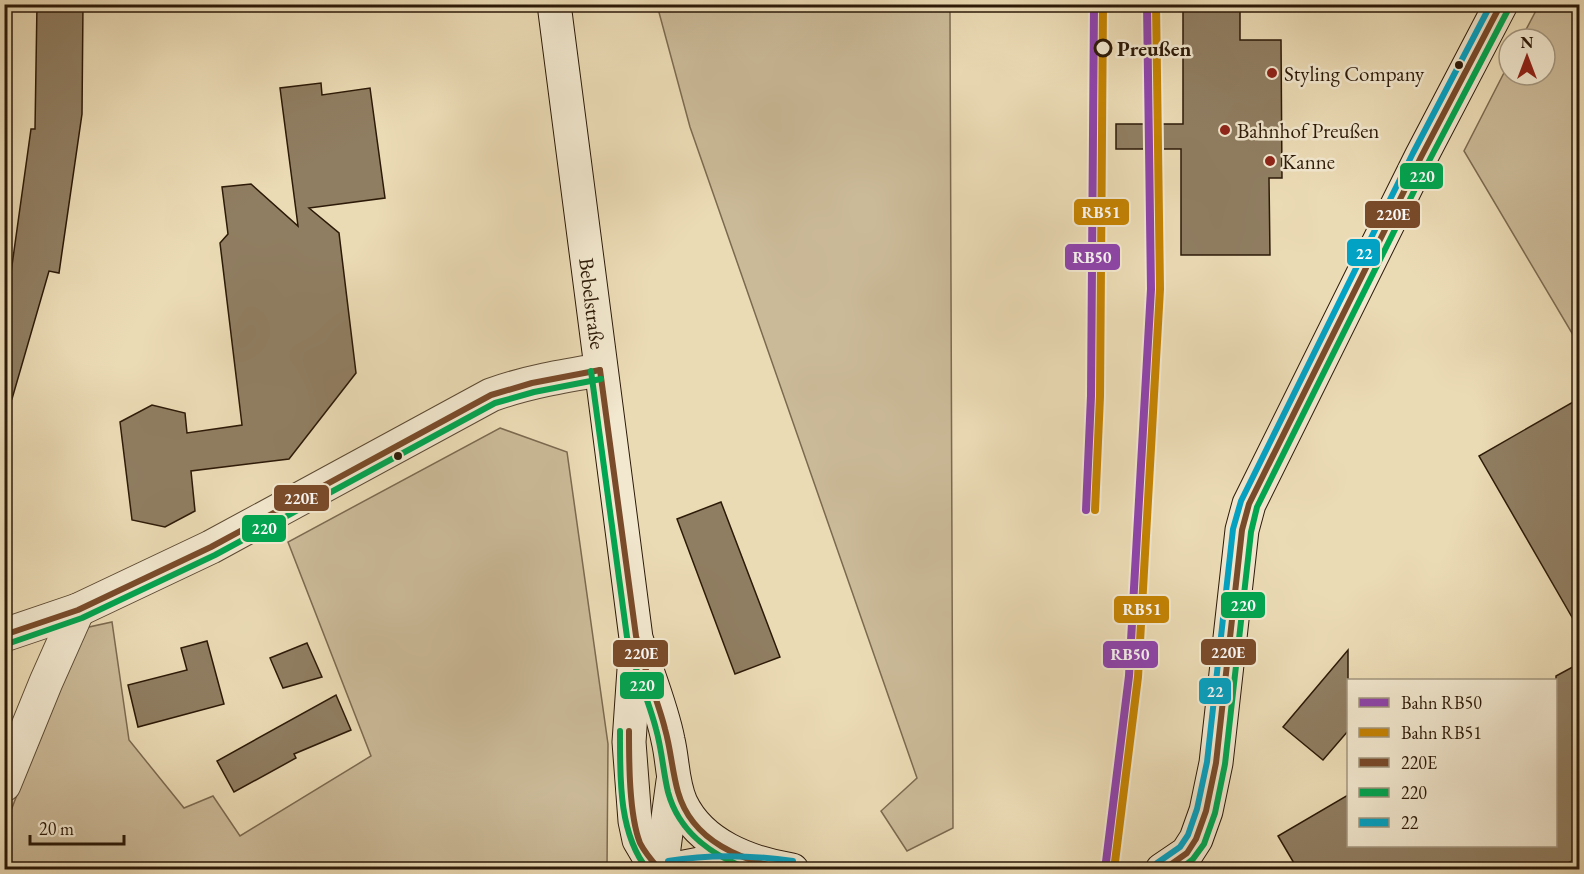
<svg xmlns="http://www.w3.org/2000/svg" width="1584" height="874" font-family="'EB Garamond',serif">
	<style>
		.green { fill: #cbba98; stroke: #7c6a50; stroke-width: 1.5 }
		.building { fill: #907e62; stroke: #2d1a08; stroke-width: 1.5 }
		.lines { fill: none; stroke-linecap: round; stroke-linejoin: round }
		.street-casing { stroke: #5c4a33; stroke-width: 35 }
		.secondary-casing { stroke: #2d1a08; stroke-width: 35 }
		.street { stroke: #f2e8cf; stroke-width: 33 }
		.secondary { stroke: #f2e8cf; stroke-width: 33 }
		.bus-1-casing { stroke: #f2e8cf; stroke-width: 10 }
		.bus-2-casing { stroke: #f2e8cf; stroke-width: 10 }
		.bus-3-casing { stroke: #f2e8cf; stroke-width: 10 }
		.bus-1 { stroke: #7a4b2a; stroke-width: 6 }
		.bus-2 { stroke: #00a651; stroke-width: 6 }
		.bus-3 { stroke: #02a2c4; stroke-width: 6 }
		.rail-1-casing { stroke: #f2e8cf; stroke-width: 12 }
		.rail-2-casing { stroke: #f2e8cf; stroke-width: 12 }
		.rail-1 { stroke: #8e44ad; stroke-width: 8 }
		.rail-2 { stroke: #c48302; stroke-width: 8 }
		.stop-dot { fill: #f2e8cf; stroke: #2d1a08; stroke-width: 3 }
		.bus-dot { fill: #2d1a08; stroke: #f2e8cf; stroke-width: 2 }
		.poi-dot { fill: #8f2418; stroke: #f2e8cf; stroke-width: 2 }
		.labels { text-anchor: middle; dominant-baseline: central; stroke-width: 5; stroke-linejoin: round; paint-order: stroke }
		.stop-label { font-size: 21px; font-weight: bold; fill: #2d1a08; stroke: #f2e8cf; text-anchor: start }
		.poi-label { font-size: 21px; fill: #2d1a08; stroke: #f2e8cf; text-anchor: start }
		.street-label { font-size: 21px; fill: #2d1a08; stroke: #f2e8cf }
		.line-badge { stroke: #f2e8cf; stroke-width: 2 }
		.badge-label { font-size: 16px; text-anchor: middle; font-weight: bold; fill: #fff }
	</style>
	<rect width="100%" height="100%" fill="#ebdbb5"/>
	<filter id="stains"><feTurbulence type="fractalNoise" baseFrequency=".00333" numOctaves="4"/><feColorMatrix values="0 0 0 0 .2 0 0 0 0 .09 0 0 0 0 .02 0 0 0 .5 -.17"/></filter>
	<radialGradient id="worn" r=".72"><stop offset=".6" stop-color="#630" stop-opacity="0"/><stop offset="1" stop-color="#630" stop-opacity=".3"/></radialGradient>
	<!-- green -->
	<g class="green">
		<polygon points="657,5 948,5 950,13 953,828 907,851 881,811 917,778 690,127"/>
		<polygon points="1539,5 1561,5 1579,14 1579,345 1464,151 1509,63 1509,75 1545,75 1545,39 1521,39"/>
		<polygon points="500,428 567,452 608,744 607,869 5,869 4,829 80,629 112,622 129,740 184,808 213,796 240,836 371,756 288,542"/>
	</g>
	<!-- building -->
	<g class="building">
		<polygon points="37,4 83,4 82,114 59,273 49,271 12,399 4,398 4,293 8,294 31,129 35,129"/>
		<polygon points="1183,4 1240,4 1240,40 1281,40 1282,178 1269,178 1270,255 1181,255 1181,149 1116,149 1116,124 1183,124"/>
		<polygon points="321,83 322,95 370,88 385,198 309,208 339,233 356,373 289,459 191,471 195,511 165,527 132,520 120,422 152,405 185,413 187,433 242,425 220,243 228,234 222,187 251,184 298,226 280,88"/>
		<polygon points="1580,398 1580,631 1479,456"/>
		<polygon points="721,502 780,657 735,674 677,519"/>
		<polygon points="207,641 224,704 138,727 128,685 187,670 181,648"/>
		<polygon points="307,643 322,677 283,688 270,658"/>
		<polygon points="1348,650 1348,731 1323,760 1283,727"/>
		<polygon points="1580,663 1580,856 1557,870 1298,870 1278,836 1348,795 1348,846 1556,846 1556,676"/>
		<polygon points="336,695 351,730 294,754 296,758 234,792 217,761"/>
	</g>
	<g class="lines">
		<defs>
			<g id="street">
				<path d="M4,635L78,610L211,547L491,395C527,382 563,376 600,370"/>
				<polyline points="4,785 46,682 78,610"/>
			</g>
			<g id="secondary">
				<path id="s1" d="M554,4L636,638C646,670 662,708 668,740C673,761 672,783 681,803C701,845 749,863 792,870"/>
				<polyline points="635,655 629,742 635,821 639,840 649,857 660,870"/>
				<polyline points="661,870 673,781"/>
				<polyline points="669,870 700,864 752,865"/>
				<polyline points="1162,870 1187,853 1196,839 1206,811 1216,763 1242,530 1249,504 1421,157 1501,4"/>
			</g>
		</defs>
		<!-- street casing -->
		<use href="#street" class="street-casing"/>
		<!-- secondary casing -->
		<use href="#secondary" class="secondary-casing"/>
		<!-- street -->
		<use href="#street" class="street"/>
		<!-- secondary -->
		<use href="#secondary" class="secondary"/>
		<defs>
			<g id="bus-1">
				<path d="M600,370L636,636C643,668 657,697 665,729C671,750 672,771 678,792C692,842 743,861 789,870"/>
				<polyline points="4,635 78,610 211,547 491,395 532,383 600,370"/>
				<path d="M629,731C629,761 629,815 640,843C645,853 652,861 660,870"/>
				<polyline points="1163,870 1187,853 1196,839 1206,811 1216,763 1242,530 1249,504 1421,157 1501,4"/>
			</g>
			<g id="bus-2">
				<path d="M591,371L627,637C634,669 648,698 656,729C662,750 663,771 668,792C679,833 714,857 752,870"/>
				<polyline points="7,644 82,618 215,555 495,403 534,392 601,379"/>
				<path d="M620,731C620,775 618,834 648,870"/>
				<polyline points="1179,870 1193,859 1204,844 1215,813 1225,764 1251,532 1257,507 1429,161 1509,8"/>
			</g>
			<g id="bus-3">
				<path d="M668,861C710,854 751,855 793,861"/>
				<polyline points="1157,863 1180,847 1188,835 1197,809 1207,762 1233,529 1241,501 1413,153 1491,4"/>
			</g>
		</defs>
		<!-- bus-1 casing -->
		<use href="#bus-1" class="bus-1-casing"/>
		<!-- bus-2 casing -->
		<use href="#bus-2" class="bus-2-casing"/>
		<!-- bus-3 casing -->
		<use href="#bus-3" class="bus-3-casing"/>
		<!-- bus-1 -->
		<use href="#bus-1" class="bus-1"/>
		<!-- bus-2 -->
		<use href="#bus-2" class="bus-2"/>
		<!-- bus-3 -->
		<use href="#bus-3" class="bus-3"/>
		<defs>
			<g id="rail-1">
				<polyline points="1086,510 1091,396 1094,4"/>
				<polyline points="1105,870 1129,676 1151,289 1147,4"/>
			</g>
			<g id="rail-2">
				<polyline points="1095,510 1100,396 1103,4"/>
				<polyline points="1114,870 1138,677 1160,289 1156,4"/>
			</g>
		</defs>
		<!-- rail-1 casing -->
		<use href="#rail-1" class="rail-1-casing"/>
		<!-- rail-2 casing -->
		<use href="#rail-2" class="rail-2-casing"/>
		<!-- rail-1 -->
		<use href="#rail-1" class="rail-1"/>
		<!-- rail-2 -->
		<use href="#rail-2" class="rail-2"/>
	</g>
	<!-- markers -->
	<circle class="stop-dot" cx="1103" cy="48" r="8"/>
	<g class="bus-dot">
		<circle cx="1459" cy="65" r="5"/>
		<circle cx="398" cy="456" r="5"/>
	</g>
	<g class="poi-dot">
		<circle cx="1272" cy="73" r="6"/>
		<circle cx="1225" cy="130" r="6"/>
		<circle cx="1270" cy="161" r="6"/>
	</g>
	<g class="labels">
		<!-- stop labels -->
		<g class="stop-label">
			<text x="1117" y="48">Preußen</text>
		</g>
		<!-- poi labels -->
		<g class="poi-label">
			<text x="1284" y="73">Styling Company</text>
			<text x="1237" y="130">Bahnhof Preußen</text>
			<text x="1282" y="161">Kanne</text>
		</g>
		<!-- street labels -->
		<g class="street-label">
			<text stroke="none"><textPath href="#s1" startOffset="302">Bebelstraße</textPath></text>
		</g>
	</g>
	<g class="line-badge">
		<rect x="1399" y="162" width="45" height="28" rx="6" fill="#00a651"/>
		<rect x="1073" y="198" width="57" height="28" rx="6" fill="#c48302"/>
		<rect x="1364" y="200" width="57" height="29" rx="6" fill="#7a4b2a"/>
		<rect x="1346" y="238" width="35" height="29" rx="6" fill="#02a2c4"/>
		<rect x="1064" y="243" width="57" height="28" rx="6" fill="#8e44ad"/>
		<rect x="273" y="484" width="57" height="28" rx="6" fill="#7a4b2a"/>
		<rect x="241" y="514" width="46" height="29" rx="6" fill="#00a651"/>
		<rect x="1220" y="591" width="46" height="28" rx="6" fill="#00a651"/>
		<rect x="1113" y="595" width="57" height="29" rx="6" fill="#c48302"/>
		<rect x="1200" y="638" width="57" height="28" rx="6" fill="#7a4b2a"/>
		<rect x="612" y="639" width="57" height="29" rx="6" fill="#7a4b2a"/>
		<rect x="1102" y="640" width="57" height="29" rx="6" fill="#8e44ad"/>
		<rect x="619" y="671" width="46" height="29" rx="6" fill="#00a651"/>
		<rect x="1198" y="677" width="34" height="28" rx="6" fill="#02a2c4"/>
	</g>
	<g class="badge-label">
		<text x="1422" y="182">220</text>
		<text x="1101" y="218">RB51</text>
		<text x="1393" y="220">220E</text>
		<text x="1364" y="259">22</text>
		<text x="1092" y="263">RB50</text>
		<text x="301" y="504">220E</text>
		<text x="264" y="534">220</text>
		<text x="1243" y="611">220</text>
		<text x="1142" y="615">RB51</text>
		<text x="1228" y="658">220E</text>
		<text x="641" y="659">220E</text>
		<text x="1130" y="660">RB50</text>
		<text x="642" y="691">220</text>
		<text x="1215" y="697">22</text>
	</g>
	<!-- margin -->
	<rect width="1584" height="874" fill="none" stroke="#ebdbb5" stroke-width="24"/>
	<rect x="6" y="6" width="1572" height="862" fill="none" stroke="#2d1a08" stroke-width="3"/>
	<rect x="12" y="12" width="1560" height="850" fill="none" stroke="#2d1a08" stroke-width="1.5"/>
	<!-- legend -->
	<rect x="1347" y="679" width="210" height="168" fill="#f2e8cf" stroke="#a3967f" stroke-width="1.5"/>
	<rect x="1359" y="698" width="30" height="9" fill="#8e44ad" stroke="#a3967f" stroke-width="1.5"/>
	<text x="1401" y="709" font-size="18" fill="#2d1a08">Bahn RB50</text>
	<rect x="1359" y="728" width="30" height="9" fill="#c48302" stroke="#a3967f" stroke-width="1.5"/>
	<text x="1401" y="739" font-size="18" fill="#2d1a08">Bahn RB51</text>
	<rect x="1359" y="758" width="30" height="9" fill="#7a4b2a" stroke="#a3967f" stroke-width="1.5"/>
	<text x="1401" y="769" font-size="18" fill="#2d1a08">220E</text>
	<rect x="1359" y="788" width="30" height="9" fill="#00a651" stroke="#a3967f" stroke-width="1.5"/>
	<text x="1401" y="799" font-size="18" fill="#2d1a08">220</text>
	<rect x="1359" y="818" width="30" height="9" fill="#02a2c4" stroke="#a3967f" stroke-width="1.5"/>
	<text x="1401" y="829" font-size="18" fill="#2d1a08">22</text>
	<!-- north arrow -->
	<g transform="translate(1527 57)"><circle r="28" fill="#f2e8cf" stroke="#a3967f" stroke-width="1.5"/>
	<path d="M0-4.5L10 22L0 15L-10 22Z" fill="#8f2418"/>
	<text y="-9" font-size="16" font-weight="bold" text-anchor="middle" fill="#2d1a08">N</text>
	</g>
	<!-- scale -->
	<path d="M30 835v9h94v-9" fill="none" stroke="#2d1a08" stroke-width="3"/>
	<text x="39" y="835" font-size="18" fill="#2d1a08" stroke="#f2e8cf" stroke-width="4.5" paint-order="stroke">20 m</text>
	<rect width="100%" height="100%" filter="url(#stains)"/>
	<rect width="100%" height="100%" fill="url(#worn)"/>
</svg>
